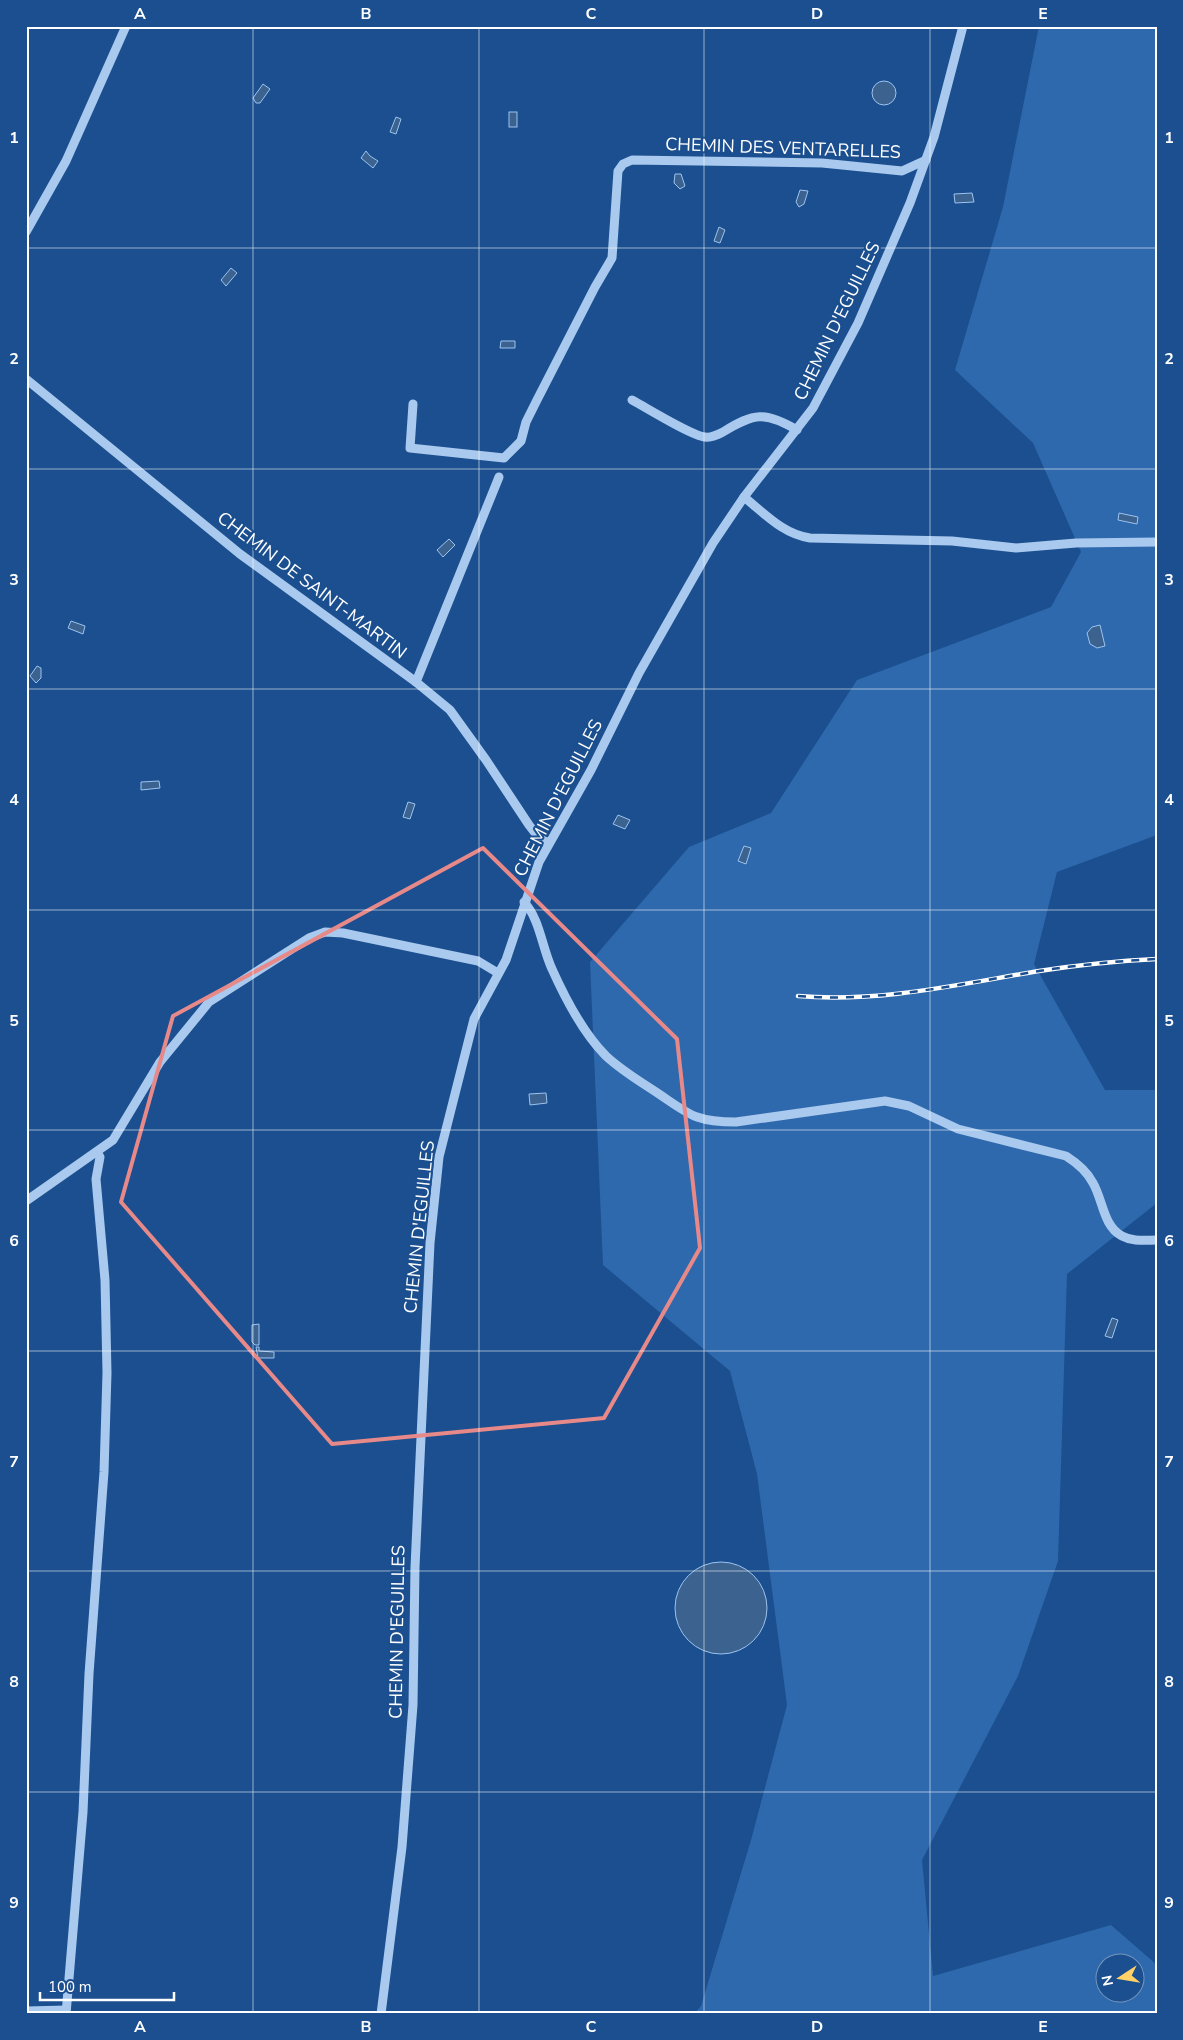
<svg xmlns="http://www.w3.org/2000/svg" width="1183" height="2040" font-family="'Nunito Sans',sans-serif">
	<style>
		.green { fill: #2e69ad; fill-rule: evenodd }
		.water { fill: #3c6290; stroke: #9cc4f0 }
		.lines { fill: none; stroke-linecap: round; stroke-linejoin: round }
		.minor { stroke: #a9c9ee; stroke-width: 9 }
		.rail-casing { stroke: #fff; stroke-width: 4.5 }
		.rail { stroke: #1b4f8f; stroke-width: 2.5; stroke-dasharray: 8; stroke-linecap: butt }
		.marked { fill: none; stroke: #e88989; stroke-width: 4; stroke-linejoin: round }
		.grid { fill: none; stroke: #fff; stroke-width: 1; stroke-opacity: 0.55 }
		.labels { text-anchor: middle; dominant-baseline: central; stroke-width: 4; stroke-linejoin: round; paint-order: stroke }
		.street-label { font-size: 18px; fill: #fff; stroke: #1b4f8f }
		.neatline { fill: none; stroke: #fff; stroke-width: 2 }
		.grid-label { font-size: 16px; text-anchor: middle; font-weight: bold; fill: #fff }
	</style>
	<rect width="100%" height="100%" fill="#1b4f8f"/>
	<!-- green -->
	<path class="green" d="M1039,26H1157V835L1057,872L1034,964L1105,1090H1157V1203L1067,1274L1058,1561L1018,1676L922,1860L933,1976L1111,1925L1157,1965V2014H694L701,2006L751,1840L787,1705L757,1474L730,1371L603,1265L590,962L689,847L771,813L857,680L1051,607L1081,552L1033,443L955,370L1003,207ZM1106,1962H1136V1992H1106Z"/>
	<!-- water -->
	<g class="water">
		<circle cx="884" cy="93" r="12"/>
		<polygon points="263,84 270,89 260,103 256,103 253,98"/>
		<rect x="509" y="112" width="8" height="15"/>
		<polygon points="396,117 401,119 396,134 390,132"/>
		<polygon points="366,151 370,156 378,161 373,168 361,158"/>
		<polygon points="675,174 681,174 685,186 680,189 674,183"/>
		<polygon points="800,190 808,191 804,204 799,207 796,202"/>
		<polygon points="972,193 974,202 955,203 954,194"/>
		<polygon points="719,227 725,230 720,243 714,241"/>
		<polygon points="231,268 237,273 226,286 221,280"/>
		<polygon points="501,341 515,341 515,348 500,348"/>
		<polygon points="1119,513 1138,517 1137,524 1118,520"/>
		<polygon points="449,539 455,545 443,557 437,550"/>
		<polygon points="71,621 85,626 83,634 68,628"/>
		<polygon points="1100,625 1105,646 1097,648 1090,644 1087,633 1092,627"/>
		<polygon points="37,666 41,668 41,678 36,683 30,676"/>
		<polygon points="159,781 160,788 141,790 141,782"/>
		<polygon points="408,802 415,804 410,819 403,817"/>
		<polygon points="618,815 630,820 625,829 613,824"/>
		<polygon points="744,846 751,848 746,864 738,861"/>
		<polygon points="546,1093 547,1103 530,1105 529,1094"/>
		<polygon points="1112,1318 1118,1320 1112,1338 1105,1336"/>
		<polygon points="259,1324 259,1345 255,1345 252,1342 252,1325"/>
		<polygon points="256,1347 259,1347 259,1351 274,1352 274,1358 258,1358"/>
		<circle cx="721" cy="1608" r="46"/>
	</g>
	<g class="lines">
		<!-- minor -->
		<g class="minor">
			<polyline points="26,232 66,161 126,26"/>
			<polyline points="26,379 240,554 416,682 450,710 486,760 529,825 539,838 549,843"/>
			<path d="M632,400C647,408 692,436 705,437C711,438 717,435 723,432C754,413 765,411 797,430"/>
			<polyline points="413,404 410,448 504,458 521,441 526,422 537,400 595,287 612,258 618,171 623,164 632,160 822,163 902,171 926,160"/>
			<path d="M744,497C765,514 783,534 810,538L952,541L1016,548L1076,543L1157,542"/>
			<polyline points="416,682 499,477"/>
			<path d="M524,902C540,919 542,948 552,969C565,998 583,1033 606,1056C622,1071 641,1082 659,1094C690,1115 696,1122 736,1122L885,1101L909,1106L958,1129L1066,1156C1077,1163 1087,1171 1093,1183C1103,1200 1103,1226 1122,1236C1133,1242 1145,1240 1157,1240"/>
			<polyline points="26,1201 113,1140 160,1062 209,1002 309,938 325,932 343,933 478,961 498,973"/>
			<polyline points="26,2011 66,2010"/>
			<polyline points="66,2014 83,1812 89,1674 104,1472 107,1373 105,1280 96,1179 100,1157 97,1152"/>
			<polyline points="381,2014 402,1847 413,1705 415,1567 430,1243 439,1157 474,1019 506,960 539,862 591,770 639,673 713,543 744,497 813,408 858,323 910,203 934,137 963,26"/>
		</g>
		<defs>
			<path id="rail" d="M798,996C879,1003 960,984 1039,971C1078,965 1117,961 1157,959"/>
		</defs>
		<!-- rail casing -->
		<use href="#rail" class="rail-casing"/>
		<!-- rail -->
		<use href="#rail" class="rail"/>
	</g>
	<!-- marked area -->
	<path class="marked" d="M483,848L677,1039L700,1248L604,1418L332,1444L121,1202L173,1016Z"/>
	<!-- grid -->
	<path class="grid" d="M253,26V2014M479,26V2014M704,26V2014M930,26V2014M26,248H1157M26,469H1157M26,689H1157M26,910H1157M26,1130H1157M26,1351H1157M26,1571H1157M26,1792H1157"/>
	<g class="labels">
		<!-- street labels -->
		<g class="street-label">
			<text transform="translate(783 148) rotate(2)">CHEMIN DES VENTARELLES</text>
			<text transform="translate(837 321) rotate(-64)">CHEMIN D'EGUILLES</text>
			<text transform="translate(312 585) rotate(37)">CHEMIN DE SAINT-MARTIN</text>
			<text transform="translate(558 798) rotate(-63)">CHEMIN D'EGUILLES</text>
			<text transform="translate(419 1227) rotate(-84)">CHEMIN D'EGUILLES</text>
			<text transform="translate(397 1632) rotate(-89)">CHEMIN D'EGUILLES</text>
		</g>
	</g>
	<!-- border -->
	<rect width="1183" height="2040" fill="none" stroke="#1b4f8f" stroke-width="55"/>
	<!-- north arrow -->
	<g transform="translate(1120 1978) rotate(258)"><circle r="24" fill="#1b4f8f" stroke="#7695bc"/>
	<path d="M0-4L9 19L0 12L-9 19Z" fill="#ffd166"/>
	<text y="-8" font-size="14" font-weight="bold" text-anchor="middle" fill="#ffffff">N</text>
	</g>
	<!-- scale -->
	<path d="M40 1992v8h134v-8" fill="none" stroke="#ffffff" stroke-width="2.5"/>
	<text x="48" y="1992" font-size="15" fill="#ffffff" stroke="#1b4f8f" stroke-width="4" paint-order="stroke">100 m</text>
	<rect x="28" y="28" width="1128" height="1984" class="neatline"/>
	<g class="grid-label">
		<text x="140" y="19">A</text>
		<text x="366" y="19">B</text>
		<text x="591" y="19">C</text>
		<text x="817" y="19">D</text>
		<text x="1043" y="19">E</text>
		<text x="14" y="143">1</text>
		<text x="1169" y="143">1</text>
		<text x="14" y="364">2</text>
		<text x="1169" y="364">2</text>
		<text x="14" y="585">3</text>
		<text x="1169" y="585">3</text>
		<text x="14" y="805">4</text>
		<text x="1169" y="805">4</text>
		<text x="14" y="1026">5</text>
		<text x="1169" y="1026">5</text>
		<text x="14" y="1246">6</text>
		<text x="1169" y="1246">6</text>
		<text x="14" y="1467">7</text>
		<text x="1169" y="1467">7</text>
		<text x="14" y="1687">8</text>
		<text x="1169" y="1687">8</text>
		<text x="14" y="1908">9</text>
		<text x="1169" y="1908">9</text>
		<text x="140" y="2032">A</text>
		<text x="366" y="2032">B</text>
		<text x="591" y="2032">C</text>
		<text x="817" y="2032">D</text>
		<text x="1043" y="2032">E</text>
	</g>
</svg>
